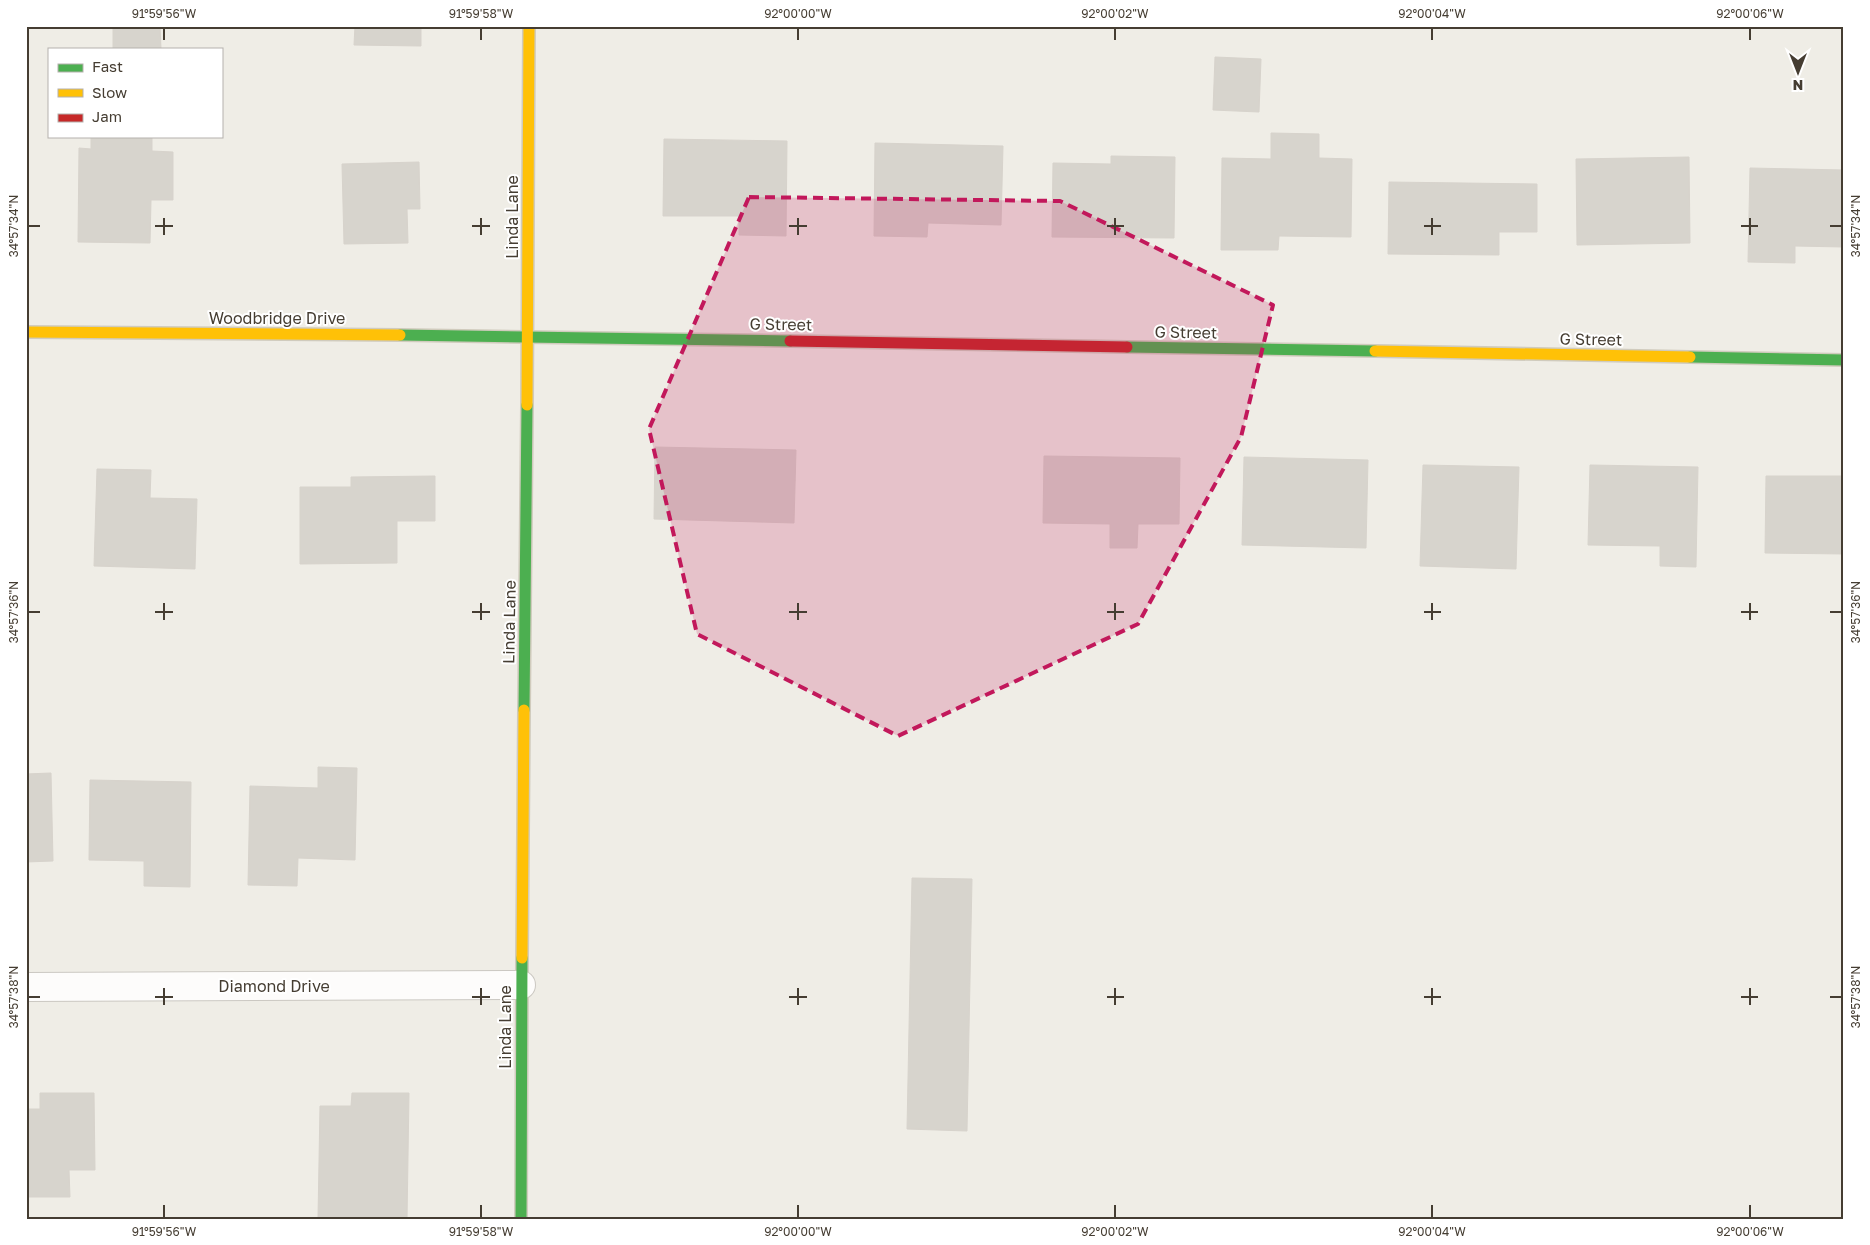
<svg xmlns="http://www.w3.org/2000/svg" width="1870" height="1245" font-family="'Golos Text',sans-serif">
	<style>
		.building { fill: #d7d4cd; stroke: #d7d3cc }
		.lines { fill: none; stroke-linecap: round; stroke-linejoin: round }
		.street-casing { stroke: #cbc8c2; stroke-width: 30 }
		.fast-casing { stroke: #d0cbbd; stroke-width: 14 }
		.slow-casing { stroke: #d0cbbd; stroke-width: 14 }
		.jam-casing { stroke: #d0cbbd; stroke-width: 14 }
		.street { stroke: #fdfcfb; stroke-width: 28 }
		.fast { stroke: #4caf50; stroke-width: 11 }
		.slow { stroke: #ffc107; stroke-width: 11 }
		.jam { stroke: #c62828; stroke-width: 11 }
		.marked { fill: #c2185b; fill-opacity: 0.2; stroke: #c2185b; stroke-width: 4; stroke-dasharray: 10 6; stroke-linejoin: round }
		.ticks { fill: none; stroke: #453d32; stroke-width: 2 }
		.labels { text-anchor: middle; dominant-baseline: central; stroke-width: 4; stroke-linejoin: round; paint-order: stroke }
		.street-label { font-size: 16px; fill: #453d32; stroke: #fff }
		.neatline { fill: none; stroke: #453d32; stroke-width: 2 }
		.ticks-label { font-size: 12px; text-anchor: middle; fill: #453d32 }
	</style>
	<rect width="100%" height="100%" fill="#efede6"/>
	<!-- building -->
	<g class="building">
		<polygon points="113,26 160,26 161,49 113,49"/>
		<polygon points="355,26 421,26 421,46 354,45"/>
		<polygon points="1215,57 1261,59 1259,112 1213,110"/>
		<polygon points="1271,133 1319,134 1319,158 1352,159 1351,237 1279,236 1278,250 1221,250 1222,158 1271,159"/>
		<polygon points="91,136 152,136 152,151 173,152 173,200 151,200 150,243 78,242 79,148 91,149"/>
		<polygon points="664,139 787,141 786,236 739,235 739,216 663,216"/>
		<polygon points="875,143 1003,146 1001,225 928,223 927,237 874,236"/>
		<polygon points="1111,156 1175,157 1174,238 1052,237 1053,163 1111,164"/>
		<polygon points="1689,157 1690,243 1577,245 1576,159"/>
		<polygon points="419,162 420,209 407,209 408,243 344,244 342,164"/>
		<polygon points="1750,168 1844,170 1844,247 1795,246 1795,263 1748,262"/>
		<polygon points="1389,182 1537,184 1537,232 1499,232 1499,255 1388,254"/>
		<polygon points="655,447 796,450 794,523 654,519"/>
		<polygon points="1044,456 1180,458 1179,524 1138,524 1137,548 1110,548 1110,524 1043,523"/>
		<polygon points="1244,457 1368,460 1366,548 1242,545"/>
		<polygon points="1423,465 1519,467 1516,569 1420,566"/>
		<polygon points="1590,465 1698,467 1696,567 1660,566 1660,546 1588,545"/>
		<polygon points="97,469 151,470 150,498 197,499 195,569 94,566"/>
		<polygon points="435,476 435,521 397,521 397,563 300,564 300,487 351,487 351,477"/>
		<polygon points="1766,476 1844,476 1844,554 1765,553"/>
		<polygon points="318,767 357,768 355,860 298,858 297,886 248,885 250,786 318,788"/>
		<polygon points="51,773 53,861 26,862 26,774"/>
		<polygon points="90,780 191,782 190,887 144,886 144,861 89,860"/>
		<polygon points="912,878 972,879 967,1131 907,1129"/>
		<polygon points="40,1093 94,1093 95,1170 69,1170 70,1197 26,1197 26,1109 40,1109"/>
		<polygon points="352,1093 409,1093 407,1219 318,1218 320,1106 351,1106"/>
	</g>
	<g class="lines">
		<defs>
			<polyline id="street" points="26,987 521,985"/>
			<g id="fast">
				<polyline points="400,335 790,341"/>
				<polyline points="1127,347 1375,351"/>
				<polyline points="1690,357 1844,360"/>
				<polyline points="524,710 527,405"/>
				<polyline points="521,1219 522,958"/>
			</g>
			<g id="slow">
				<polyline points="26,332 400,335"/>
				<polyline points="1375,351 1690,357"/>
				<polyline points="527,405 529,26"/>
				<polyline points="522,958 524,710"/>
			</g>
			<polyline id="jam" points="790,341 1127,347"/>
		</defs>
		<!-- street casing -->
		<use href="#street" class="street-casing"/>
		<!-- fast casing -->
		<use href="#fast" class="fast-casing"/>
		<!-- slow casing -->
		<use href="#slow" class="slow-casing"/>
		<!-- jam casing -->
		<use href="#jam" class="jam-casing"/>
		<!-- street -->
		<use href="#street" class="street"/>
		<!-- fast -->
		<use href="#fast" class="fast"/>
		<!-- slow -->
		<use href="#slow" class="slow"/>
		<!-- jam -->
		<use href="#jam" class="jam"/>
	</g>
	<!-- marked area -->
	<path class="marked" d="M749,197L1060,201L1273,305L1241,437L1138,624L898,736L697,634L649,429Z"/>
	<!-- ticks -->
	<path class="ticks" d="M164,28V40M481,28V40M798,28V40M1115,28V40M1432,28V40M1750,28V40M164,218V235M481,218V235M798,218V235M1115,218V235M1432,218V235M1750,218V235M28,226H40M155,226H173M472,226H490M789,226H807M1107,226H1124M1424,226H1441M1741,226H1758M1830,226H1842M164,603V620M481,603V620M798,603V620M1115,603V620M1432,603V620M1750,603V620M28,612H40M155,612H173M472,612H490M789,612H807M1107,612H1124M1424,612H1441M1741,612H1758M1830,612H1842M164,988V1005M481,988V1005M798,988V1005M1115,988V1005M1432,988V1005M1750,988V1005M28,997H40M155,997H173M472,997H490M789,997H807M1107,997H1124M1424,997H1441M1741,997H1758M1830,997H1842M164,1205V1218M481,1205V1218M798,1205V1218M1115,1205V1218M1432,1205V1218M1750,1205V1218"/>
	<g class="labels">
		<!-- street labels -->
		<g class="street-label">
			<text transform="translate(512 217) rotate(-90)">Linda Lane</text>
			<text x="277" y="318">Woodbridge Drive</text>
			<text transform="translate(781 324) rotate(1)">G Street</text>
			<text transform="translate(1186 332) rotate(1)">G Street</text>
			<text transform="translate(1591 339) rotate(1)">G Street</text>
			<text transform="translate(509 622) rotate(-89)">Linda Lane</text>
			<text x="274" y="986">Diamond Drive</text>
			<text transform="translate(505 1027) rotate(-90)">Linda Lane</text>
		</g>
	</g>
	<!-- border -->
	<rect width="1870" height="1245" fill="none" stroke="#ffffff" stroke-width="55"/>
	<!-- legend -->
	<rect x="48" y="48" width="175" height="90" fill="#ffffff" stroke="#b5b1ad"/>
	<rect x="58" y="64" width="25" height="8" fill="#4caf50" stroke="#b5b1ad"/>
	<text x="92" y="72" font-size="15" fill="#453d32">Fast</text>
	<rect x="58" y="89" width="25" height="8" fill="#ffc107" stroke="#b5b1ad"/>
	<text x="92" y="98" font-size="15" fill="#453d32">Slow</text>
	<rect x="58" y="114" width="25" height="8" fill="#c62828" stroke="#b5b1ad"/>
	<text x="92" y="122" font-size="15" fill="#453d32">Jam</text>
	<!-- north arrow -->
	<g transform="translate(1798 72) rotate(180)" stroke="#ffffff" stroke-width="4" paint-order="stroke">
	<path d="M0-4L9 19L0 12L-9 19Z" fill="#453d32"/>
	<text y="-8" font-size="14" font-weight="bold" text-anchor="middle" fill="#453d32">N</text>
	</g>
	<rect x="28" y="28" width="1814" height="1190" class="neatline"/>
	<g class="ticks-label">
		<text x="164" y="18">91°59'56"W</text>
		<text x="481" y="18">91°59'58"W</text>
		<text x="798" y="18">92°00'00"W</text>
		<text x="1115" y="18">92°00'02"W</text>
		<text x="1432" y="18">92°00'04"W</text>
		<text x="1750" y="18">92°00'06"W</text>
		<text transform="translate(1856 226) rotate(-90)" y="4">34°57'34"N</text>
		<text transform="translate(14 226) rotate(-90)" y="4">34°57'34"N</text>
		<text transform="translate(1856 612) rotate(-90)" y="4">34°57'36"N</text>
		<text transform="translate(14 612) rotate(-90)" y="4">34°57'36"N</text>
		<text transform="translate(1856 997) rotate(-90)" y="4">34°57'38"N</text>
		<text transform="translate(14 997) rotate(-90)" y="4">34°57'38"N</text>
		<text x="164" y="1236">91°59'56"W</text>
		<text x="481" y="1236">91°59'58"W</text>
		<text x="798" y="1236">92°00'00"W</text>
		<text x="1115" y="1236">92°00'02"W</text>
		<text x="1432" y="1236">92°00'04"W</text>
		<text x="1750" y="1236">92°00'06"W</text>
	</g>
</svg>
